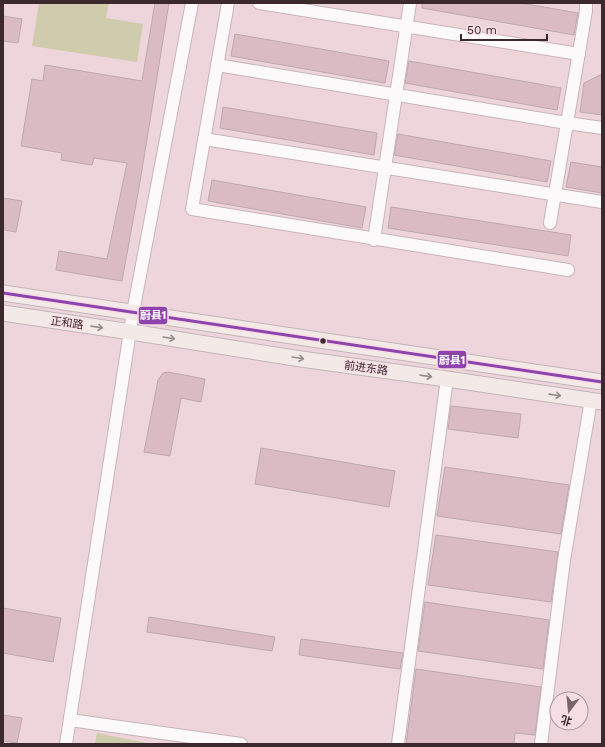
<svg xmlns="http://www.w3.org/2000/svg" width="605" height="747" font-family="'Work Sans','Noto Sans SC',sans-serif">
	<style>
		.green { fill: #cfcbad }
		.building { fill: #dabbc4; stroke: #bca9ae }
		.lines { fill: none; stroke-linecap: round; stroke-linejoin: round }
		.minor-casing { stroke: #c8b4ba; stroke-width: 14 }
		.major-casing { stroke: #c2b5b9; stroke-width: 17 }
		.minor { stroke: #fcf9fa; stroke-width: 12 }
		.major { stroke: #f3eae7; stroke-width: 15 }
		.bus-1-casing { stroke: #f9dde5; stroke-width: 6 }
		.bus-1 { stroke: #8e44ad; stroke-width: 3 }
		.oneway { stroke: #978a8a }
		.bus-dot { fill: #3b292e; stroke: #f9dde5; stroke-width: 1.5 }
		.labels { text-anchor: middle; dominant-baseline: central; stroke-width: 3; stroke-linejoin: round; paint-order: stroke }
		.street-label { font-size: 11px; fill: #3b292e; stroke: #f9dde5 }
		.line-badge { stroke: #f9dde5; stroke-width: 1.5 }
		.badge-label { font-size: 11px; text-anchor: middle; font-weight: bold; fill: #fff }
	</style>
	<rect width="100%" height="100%" fill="#eed4db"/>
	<!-- green -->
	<g class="green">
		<polygon points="39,3 109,3 106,18 143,24 137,62 32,46"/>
		<polygon points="97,733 152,744 95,744"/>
	</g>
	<!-- building -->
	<g class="building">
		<polygon points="155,3 169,3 140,182 122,281 56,270 59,251 107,259 127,163 94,158 92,165 61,160 62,153 21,146 32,79 43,81 45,65 142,81"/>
		<polygon points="422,3 521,3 578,13 574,35 422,8"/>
		<polygon points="3,16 22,19 18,43 3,41"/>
		<polygon points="235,34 389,61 385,83 231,56"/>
		<polygon points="409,61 561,88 557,110 405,83"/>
		<polygon points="602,74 602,115 580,112 584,83"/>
		<polygon points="223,107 377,133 374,155 220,128"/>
		<polygon points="398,134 551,161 547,182 394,155"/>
		<polygon points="571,162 602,167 602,193 566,187"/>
		<polygon points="212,180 366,207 362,228 208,201"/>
		<polygon points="3,198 22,201 16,232 3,230"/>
		<polygon points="391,207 571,235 568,256 388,228"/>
		<polygon points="168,372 205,379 201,402 181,398 170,456 144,452 158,380 163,373"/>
		<polygon points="451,406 521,414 518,438 448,429"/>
		<polygon points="261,448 395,471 389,507 255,484"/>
		<polygon points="445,467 569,485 561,534 437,516"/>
		<polygon points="436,535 558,552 551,602 428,585"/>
		<polygon points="425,602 549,620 543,669 418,651"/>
		<polygon points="3,608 61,618 53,662 3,653"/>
		<polygon points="149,617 275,637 272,651 147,632"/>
		<polygon points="301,639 403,653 400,669 299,655"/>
		<polygon points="416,669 541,687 535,735 515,733 514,744 406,744"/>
		<polygon points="3,715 22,718 17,743 3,741"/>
	</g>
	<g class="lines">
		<defs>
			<g id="minor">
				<polyline points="228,3 192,209 568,270"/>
				<polyline points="259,3 579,54"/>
				<polyline points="217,65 567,123 602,128"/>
				<polyline points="204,139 602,202"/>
				<polyline points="550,223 586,11 586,3"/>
				<polyline points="374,240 410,3"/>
				<polyline points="70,720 241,744"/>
				<polyline points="66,744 133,312 192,3"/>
				<polyline points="398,744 447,379"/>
				<polyline points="541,744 564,560 591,400"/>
			</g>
			<g id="major">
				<polyline points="3,293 602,382"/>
				<polyline points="3,313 131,332 301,359 447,379 602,402"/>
			</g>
		</defs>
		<!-- minor casing -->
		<use href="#minor" class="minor-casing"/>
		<!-- major casing -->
		<use href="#major" class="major-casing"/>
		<!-- minor -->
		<use href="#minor" class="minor"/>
		<!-- major -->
		<use href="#major" class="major"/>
		<defs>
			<polyline id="bus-1" points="3,293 602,382"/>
		</defs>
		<!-- bus-1 casing -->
		<use href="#bus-1" class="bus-1-casing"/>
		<!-- bus-1 -->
		<use href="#bus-1" class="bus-1"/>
	</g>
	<!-- one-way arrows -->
	<defs><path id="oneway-shaft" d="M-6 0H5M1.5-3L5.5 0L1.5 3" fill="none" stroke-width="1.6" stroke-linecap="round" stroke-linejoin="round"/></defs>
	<g class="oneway">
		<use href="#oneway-shaft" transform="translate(97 327) rotate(8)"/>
		<use href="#oneway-shaft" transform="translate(169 338) rotate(9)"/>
		<use href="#oneway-shaft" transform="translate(298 358) rotate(9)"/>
		<use href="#oneway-shaft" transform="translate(426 376) rotate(8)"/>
		<use href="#oneway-shaft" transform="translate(555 395) rotate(8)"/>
	</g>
	<!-- markers -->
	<circle class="bus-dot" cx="323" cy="341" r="3.5"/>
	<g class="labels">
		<!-- street labels -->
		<g class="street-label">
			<text transform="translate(67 323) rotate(8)">正和路</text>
			<text transform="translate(366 368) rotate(8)">前进东路</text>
		</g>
	</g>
	<g class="line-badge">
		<rect x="138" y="306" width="30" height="19" rx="4" fill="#8e44ad"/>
		<rect x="437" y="350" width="30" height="19" rx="4" fill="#8e44ad"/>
	</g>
	<g class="badge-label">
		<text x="153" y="319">蔚县1</text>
		<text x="452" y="364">蔚县1</text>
	</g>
	<!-- border -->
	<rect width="605" height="747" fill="none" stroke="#3b292e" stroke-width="8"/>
	<!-- north arrow -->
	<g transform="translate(569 711) rotate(196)"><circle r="19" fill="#f9dde5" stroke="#ad959c"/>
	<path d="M0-3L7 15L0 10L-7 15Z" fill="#7a656b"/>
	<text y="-6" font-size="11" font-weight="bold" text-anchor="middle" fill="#3b292e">北</text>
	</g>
	<!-- scale -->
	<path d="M461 34v6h86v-6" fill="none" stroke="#3b292e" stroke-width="2"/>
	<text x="467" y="34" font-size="12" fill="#3b292e" stroke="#f9dde5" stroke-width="3" paint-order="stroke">50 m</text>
</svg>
